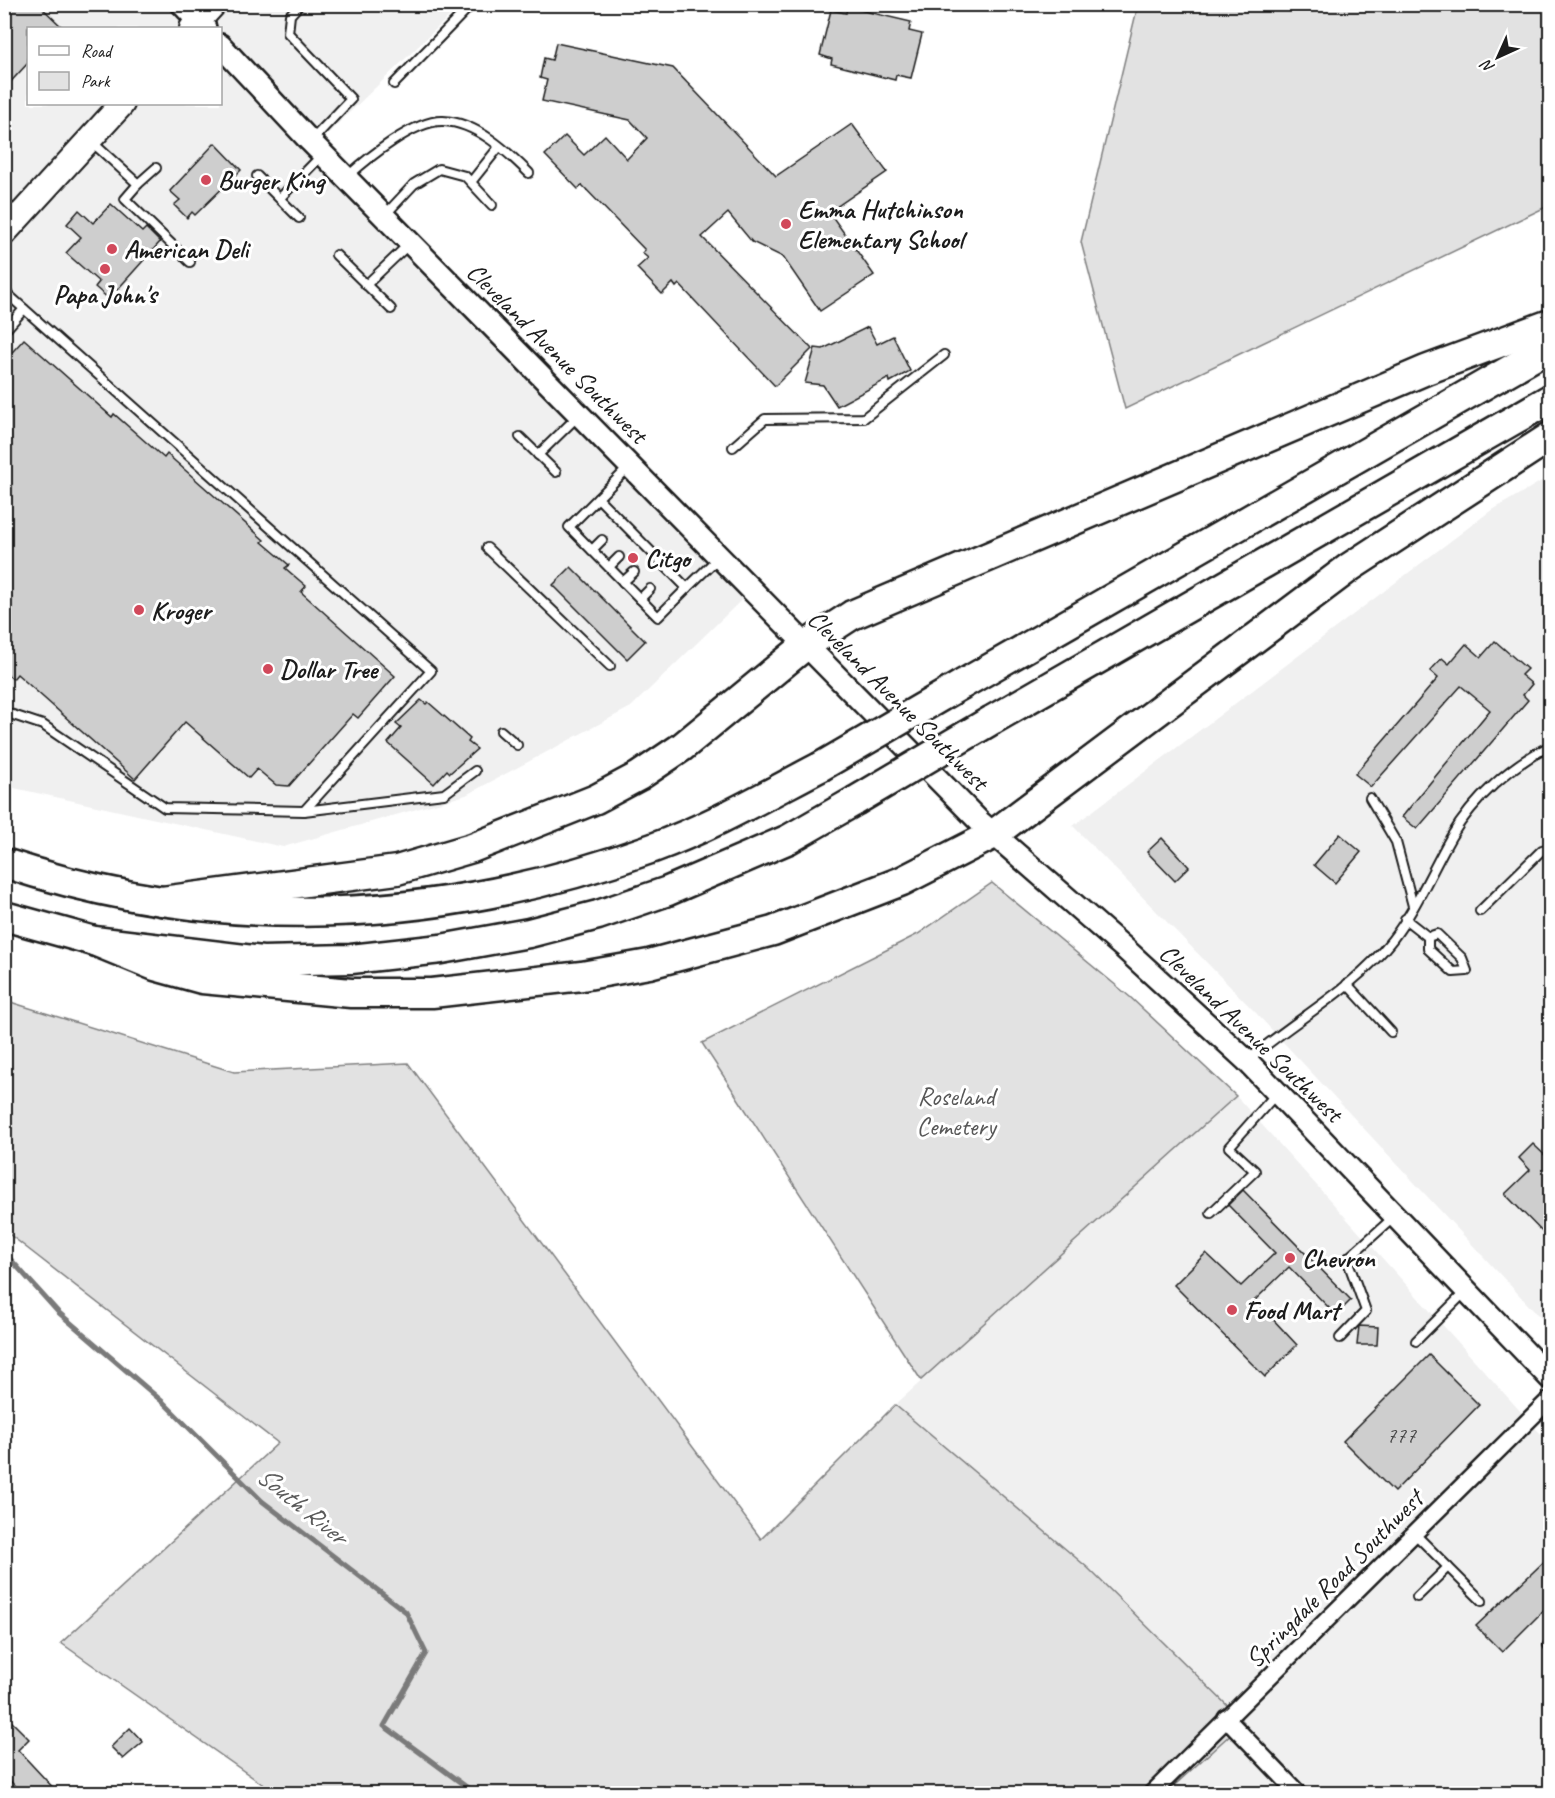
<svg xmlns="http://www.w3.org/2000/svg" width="1555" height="1798" font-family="Caveat,sans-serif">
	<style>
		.built { fill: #f0f0f0; fill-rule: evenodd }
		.green { fill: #e2e2e2; stroke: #7f7f7f; stroke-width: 1.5 }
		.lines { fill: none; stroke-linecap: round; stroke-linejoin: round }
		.stream { stroke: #7a7a7a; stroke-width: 5 }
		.building { fill: #cecece; stroke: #1c1c1c; stroke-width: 1.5 }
		.lane-casing { stroke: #1c1c1c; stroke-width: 12 }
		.street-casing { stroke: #1c1c1c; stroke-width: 20 }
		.secondary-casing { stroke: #1c1c1c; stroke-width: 26 }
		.primary-casing { stroke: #1c1c1c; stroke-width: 28 }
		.highway-casing { stroke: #1c1c1c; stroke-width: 33 }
		.lane { stroke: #fff; stroke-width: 8 }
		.street { stroke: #fff; stroke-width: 15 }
		.secondary { stroke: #fff; stroke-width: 21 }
		.primary { stroke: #fff; stroke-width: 24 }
		.highway { stroke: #fff; stroke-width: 28 }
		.highway-bridge-casing { stroke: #1c1c1c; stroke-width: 33; stroke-linecap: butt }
		.highway-bridge { stroke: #fff; stroke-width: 28 }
		.poi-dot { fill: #d1495b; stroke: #fff; stroke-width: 2 }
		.labels { text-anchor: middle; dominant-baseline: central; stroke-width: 6; stroke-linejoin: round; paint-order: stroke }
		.number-label { font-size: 22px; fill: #484848 }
		.poi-label { font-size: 26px; font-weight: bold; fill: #1c1c1c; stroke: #fff; text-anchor: start }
		.street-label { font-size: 26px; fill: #1c1c1c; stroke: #fff }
		.park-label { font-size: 26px; fill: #575757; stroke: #fff }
		.water-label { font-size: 27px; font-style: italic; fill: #5a5a5a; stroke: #fff }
	</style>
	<rect width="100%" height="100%" fill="#fff"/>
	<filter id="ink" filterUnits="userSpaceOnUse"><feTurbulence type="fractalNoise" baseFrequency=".0167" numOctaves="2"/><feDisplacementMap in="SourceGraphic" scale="12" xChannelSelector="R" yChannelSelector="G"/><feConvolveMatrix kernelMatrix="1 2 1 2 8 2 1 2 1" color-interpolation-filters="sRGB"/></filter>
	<g filter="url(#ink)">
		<!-- built -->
		<g class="built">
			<path d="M4,5H461L319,142L466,306L761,581L631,707L466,795L283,847L14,788L5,784ZM28,28H220V104H28Z"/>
			<polygon points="1550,476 1550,1328 1256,1013 1073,826 1489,512"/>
			<polygon points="1236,1096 1550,1444 1550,1793 1166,1793 1244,1723 1088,1568 895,1405"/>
		</g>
		<!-- green -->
		<g class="green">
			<polygon points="1138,5 1550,5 1550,205 1125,409 1081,242"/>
			<polygon points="992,883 1130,997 1236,1096 921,1380 702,1043 918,934"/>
			<polygon points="4,1000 234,1072 408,1063 761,1539 895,1405 1088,1568 1244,1722 1166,1793 275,1793 61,1643 278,1443 5,1231"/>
		</g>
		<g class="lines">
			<!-- stream -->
			<polyline class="stream" points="4,1252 58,1312 164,1403 262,1501 406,1612 426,1653 384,1726 476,1794"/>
		</g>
		<!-- building -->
		<g class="building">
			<polygon points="4,4 38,4 63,28 28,28 28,63 4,89"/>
			<polygon points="847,7 911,22 909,31 922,34 911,78 896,75 895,80 831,64 832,59 820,55 831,10 846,13"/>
			<polygon points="556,43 673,68 776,176 852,124 887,172 829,212 874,275 820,311 783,257 752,242 728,213 702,237 812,349 775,386 679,284 676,287 673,283 662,294 637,268 648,258 642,253 645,250 582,185 578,189 545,155 565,136 584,155 605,135 627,159 647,138 630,120 542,101 547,80 540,78 544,58 552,60"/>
			<polygon points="215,143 241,170 195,215 192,212 187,218 174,205 180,200 170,191"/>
			<polygon points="111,204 142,232 146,228 160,242 109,299 95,287 99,282 66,253 81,237 67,224 79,210 93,223"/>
			<polygon points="868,327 877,344 893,336 910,371 890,382 889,378 837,406 823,385 805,383 815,348 823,349"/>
			<polygon points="24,339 112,417 114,414 164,458 167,454 264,540 262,542 289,565 285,568 306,586 301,592 395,676 358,718 353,714 289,786 276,785 257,769 249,778 185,722 135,779 17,674 13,679 4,672 4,361"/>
			<polygon points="571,567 645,641 627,659 553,585"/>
			<polygon points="1495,641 1527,669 1521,675 1532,684 1523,695 1528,700 1417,829 1402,817 1490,710 1461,686 1371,787 1355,774 1438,678 1430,671 1442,658 1449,664 1466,644 1481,657"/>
			<polygon points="421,700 426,704 428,702 470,739 468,742 477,749 450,773 447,770 434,784 388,743 401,728 396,724"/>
			<polygon points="1340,834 1361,852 1335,883 1314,865"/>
			<polygon points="1162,838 1189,867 1175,881 1147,852"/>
			<polygon points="1533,1144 1551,1161 1551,1241 1505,1194 1530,1170 1519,1158"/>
			<polygon points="1243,1190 1351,1300 1336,1315 1289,1267 1255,1300 1297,1345 1265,1377 1174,1285 1206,1253 1241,1286 1275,1253 1228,1205"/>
			<polygon points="1359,1326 1378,1327 1377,1345 1357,1345"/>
			<polygon points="1429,1355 1479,1405 1394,1492 1343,1441"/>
			<polygon points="1551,1555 1551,1603 1502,1652 1476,1626"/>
			<polygon points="4,1714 29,1739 18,1750 59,1794 22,1794 4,1774"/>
			<polygon points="130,1728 143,1742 123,1759 111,1747"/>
		</g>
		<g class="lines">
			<defs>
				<g id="lane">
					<polyline points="300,4 290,15 288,33 351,99 312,140"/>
					<polyline points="394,84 472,4"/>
					<polyline points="92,142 138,184 125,199 190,262"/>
					<polyline points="257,176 299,218"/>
					<path d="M348,176C368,158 414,120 443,121C476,122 507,151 529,173"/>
					<polyline points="471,182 499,147"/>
					<polyline points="138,184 156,168"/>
					<polyline points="280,198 322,155"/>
					<polyline points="4,202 17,213"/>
					<polyline points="385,215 414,184 439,169 465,176 492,205"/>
					<polyline points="336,255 391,309"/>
					<polyline points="366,285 409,244"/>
					<polyline points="4,291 431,671 304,811 165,808 43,725 4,712"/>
					<polyline points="7,328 24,309"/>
					<polyline points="520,437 556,472"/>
					<polyline points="733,447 765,419 864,418 944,355"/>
					<polyline points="538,455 578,416"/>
					<polyline points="629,467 598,498 687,588 718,558"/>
					<polyline points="598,498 569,527 658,617 687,588"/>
					<polyline points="487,548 610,666"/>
					<polyline points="592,550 602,540"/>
					<polyline points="609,567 619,557"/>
					<polyline points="623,582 634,572"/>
					<polyline points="640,599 650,589"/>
					<polyline points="501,731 517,745"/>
					<polyline points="1370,798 1396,842 1413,906"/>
					<polyline points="304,811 444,794 475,771"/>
					<polyline points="1480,911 1542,850 1550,848"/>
					<polyline points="1405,919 1428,937 1428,949 1453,972 1467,971 1462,958 1437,934 1428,937"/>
					<polyline points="1347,984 1391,1032"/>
					<path d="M1248,1060C1294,1020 1354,989 1392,940C1416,909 1431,872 1451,837C1473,799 1511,765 1550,746"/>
					<polyline points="1211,1213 1255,1171 1229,1147 1276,1094"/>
					<polyline points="1340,1338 1366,1311 1347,1259 1394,1217"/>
					<polyline points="1416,1341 1465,1292"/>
					<polyline points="1414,1533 1482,1601"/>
					<polyline points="1417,1597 1448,1567"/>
					<polyline points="1548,1645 1550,1643"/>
				</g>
				<g id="street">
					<polyline points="1226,1718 1299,1794"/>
					<polyline points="1151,1794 1550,1399"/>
				</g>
				<g id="secondary">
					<polyline points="182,4 205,28"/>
					<polyline points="220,45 310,141 981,823 1123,947 1247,1061 1550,1378"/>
				</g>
				<g id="primary">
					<polyline points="192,28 214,4"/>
					<polyline points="4,233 122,104"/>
				</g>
				<g id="highway">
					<polyline points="961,685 1550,347"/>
					<polyline points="992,720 1550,399"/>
					<path d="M4,863C221,935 440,925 653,848C711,827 766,795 820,767"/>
					<polyline points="162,901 397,870 472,848 561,813 596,799 639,776 682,747 806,645 852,615 1426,370 1550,324"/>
					<polyline points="4,916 94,941 262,961 351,959 441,949 529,933 598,915 668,891 789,839 855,801"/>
					<polyline points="94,941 155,966 202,979 351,993 432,993 582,976 649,964 773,931 902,881 994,834 1350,567 1550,437"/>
				</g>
			</defs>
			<!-- lane casing -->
			<use href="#lane" class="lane-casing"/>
			<!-- street casing -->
			<use href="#street" class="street-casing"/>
			<!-- secondary casing -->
			<use href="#secondary" class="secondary-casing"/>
			<!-- primary casing -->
			<use href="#primary" class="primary-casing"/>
			<!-- highway casing -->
			<use href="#highway" class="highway-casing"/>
			<!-- lane -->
			<use href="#lane" class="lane"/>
			<!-- street -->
			<use href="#street" class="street"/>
			<!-- secondary -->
			<use href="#secondary" class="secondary"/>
			<!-- primary -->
			<use href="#primary" class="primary"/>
			<!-- highway -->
			<use href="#highway" class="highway"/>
			<defs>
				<g id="highway-bridge">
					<polyline points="820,767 961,685"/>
					<polyline points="855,801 992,720"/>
				</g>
			</defs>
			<!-- highway-bridge casing -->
			<use href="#highway-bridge" class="highway-bridge-casing"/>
			<!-- highway-bridge -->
			<use href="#highway-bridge" class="highway-bridge"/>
		</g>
	</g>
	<!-- markers -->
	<g class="poi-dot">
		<circle cx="206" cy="180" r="6"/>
		<circle cx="786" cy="224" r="6"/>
		<circle cx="112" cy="249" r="6"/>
		<circle cx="105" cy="269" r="6"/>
		<circle cx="633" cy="558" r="6"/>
		<circle cx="139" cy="610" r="6"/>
		<circle cx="268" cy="669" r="6"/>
		<circle cx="1290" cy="1258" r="6"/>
		<circle cx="1232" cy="1310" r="6"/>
	</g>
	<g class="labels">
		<!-- number labels -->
		<g class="number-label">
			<text x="1401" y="1435">777</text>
		</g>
		<!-- poi labels -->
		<g class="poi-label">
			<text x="218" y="180">Burger King</text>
			<text x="798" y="209">Emma Hutchinson<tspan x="798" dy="30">Elementary School</tspan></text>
			<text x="124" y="249">American Deli</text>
			<text x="105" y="294" text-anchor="middle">Papa John's</text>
			<text x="645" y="558">Citgo</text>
			<text x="151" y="610">Kroger</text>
			<text x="280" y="669">Dollar Tree</text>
			<text x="1302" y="1258">Chevron</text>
			<text x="1244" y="1310">Food Mart</text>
		</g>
		<!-- street labels -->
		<g class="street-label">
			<text transform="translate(557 353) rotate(45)">Cleveland Avenue Southwest</text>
			<text transform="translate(898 700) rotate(45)">Cleveland Avenue Southwest</text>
			<text transform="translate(1251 1033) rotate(44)">Cleveland Avenue Southwest</text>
			<text transform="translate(1334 1579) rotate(-45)">Springdale Road Southwest</text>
		</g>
		<!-- park labels -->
		<g class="park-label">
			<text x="956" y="1096">Roseland<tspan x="956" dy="30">Cemetery</tspan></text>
		</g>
		<!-- water labels -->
		<g class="water-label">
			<text transform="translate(302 1505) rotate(39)">South River</text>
		</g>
	</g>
	<!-- margin -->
	<rect width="1555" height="1798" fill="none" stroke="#fff" stroke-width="24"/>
	<rect x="12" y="12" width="1531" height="1774" fill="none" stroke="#1c1c1c" stroke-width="2" filter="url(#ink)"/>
	<!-- legend -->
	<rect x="27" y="27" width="195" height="78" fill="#ffffff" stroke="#a4a4a4" stroke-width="1.5"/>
	<rect x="39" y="46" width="30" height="9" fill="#ffffff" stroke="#a4a4a4" stroke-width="1.5"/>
	<text x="81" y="57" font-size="18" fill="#1c1c1c">Road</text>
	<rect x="39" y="72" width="30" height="18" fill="#e2e2e2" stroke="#a4a4a4" stroke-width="1.5"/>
	<text x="81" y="87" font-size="18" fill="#1c1c1c">Park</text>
	<!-- north arrow -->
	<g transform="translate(1498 57) rotate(225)" stroke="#ffffff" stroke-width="4.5" paint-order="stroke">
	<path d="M0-4.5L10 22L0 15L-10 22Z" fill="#1c1c1c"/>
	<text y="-9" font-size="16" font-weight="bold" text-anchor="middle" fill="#1c1c1c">N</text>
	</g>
</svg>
